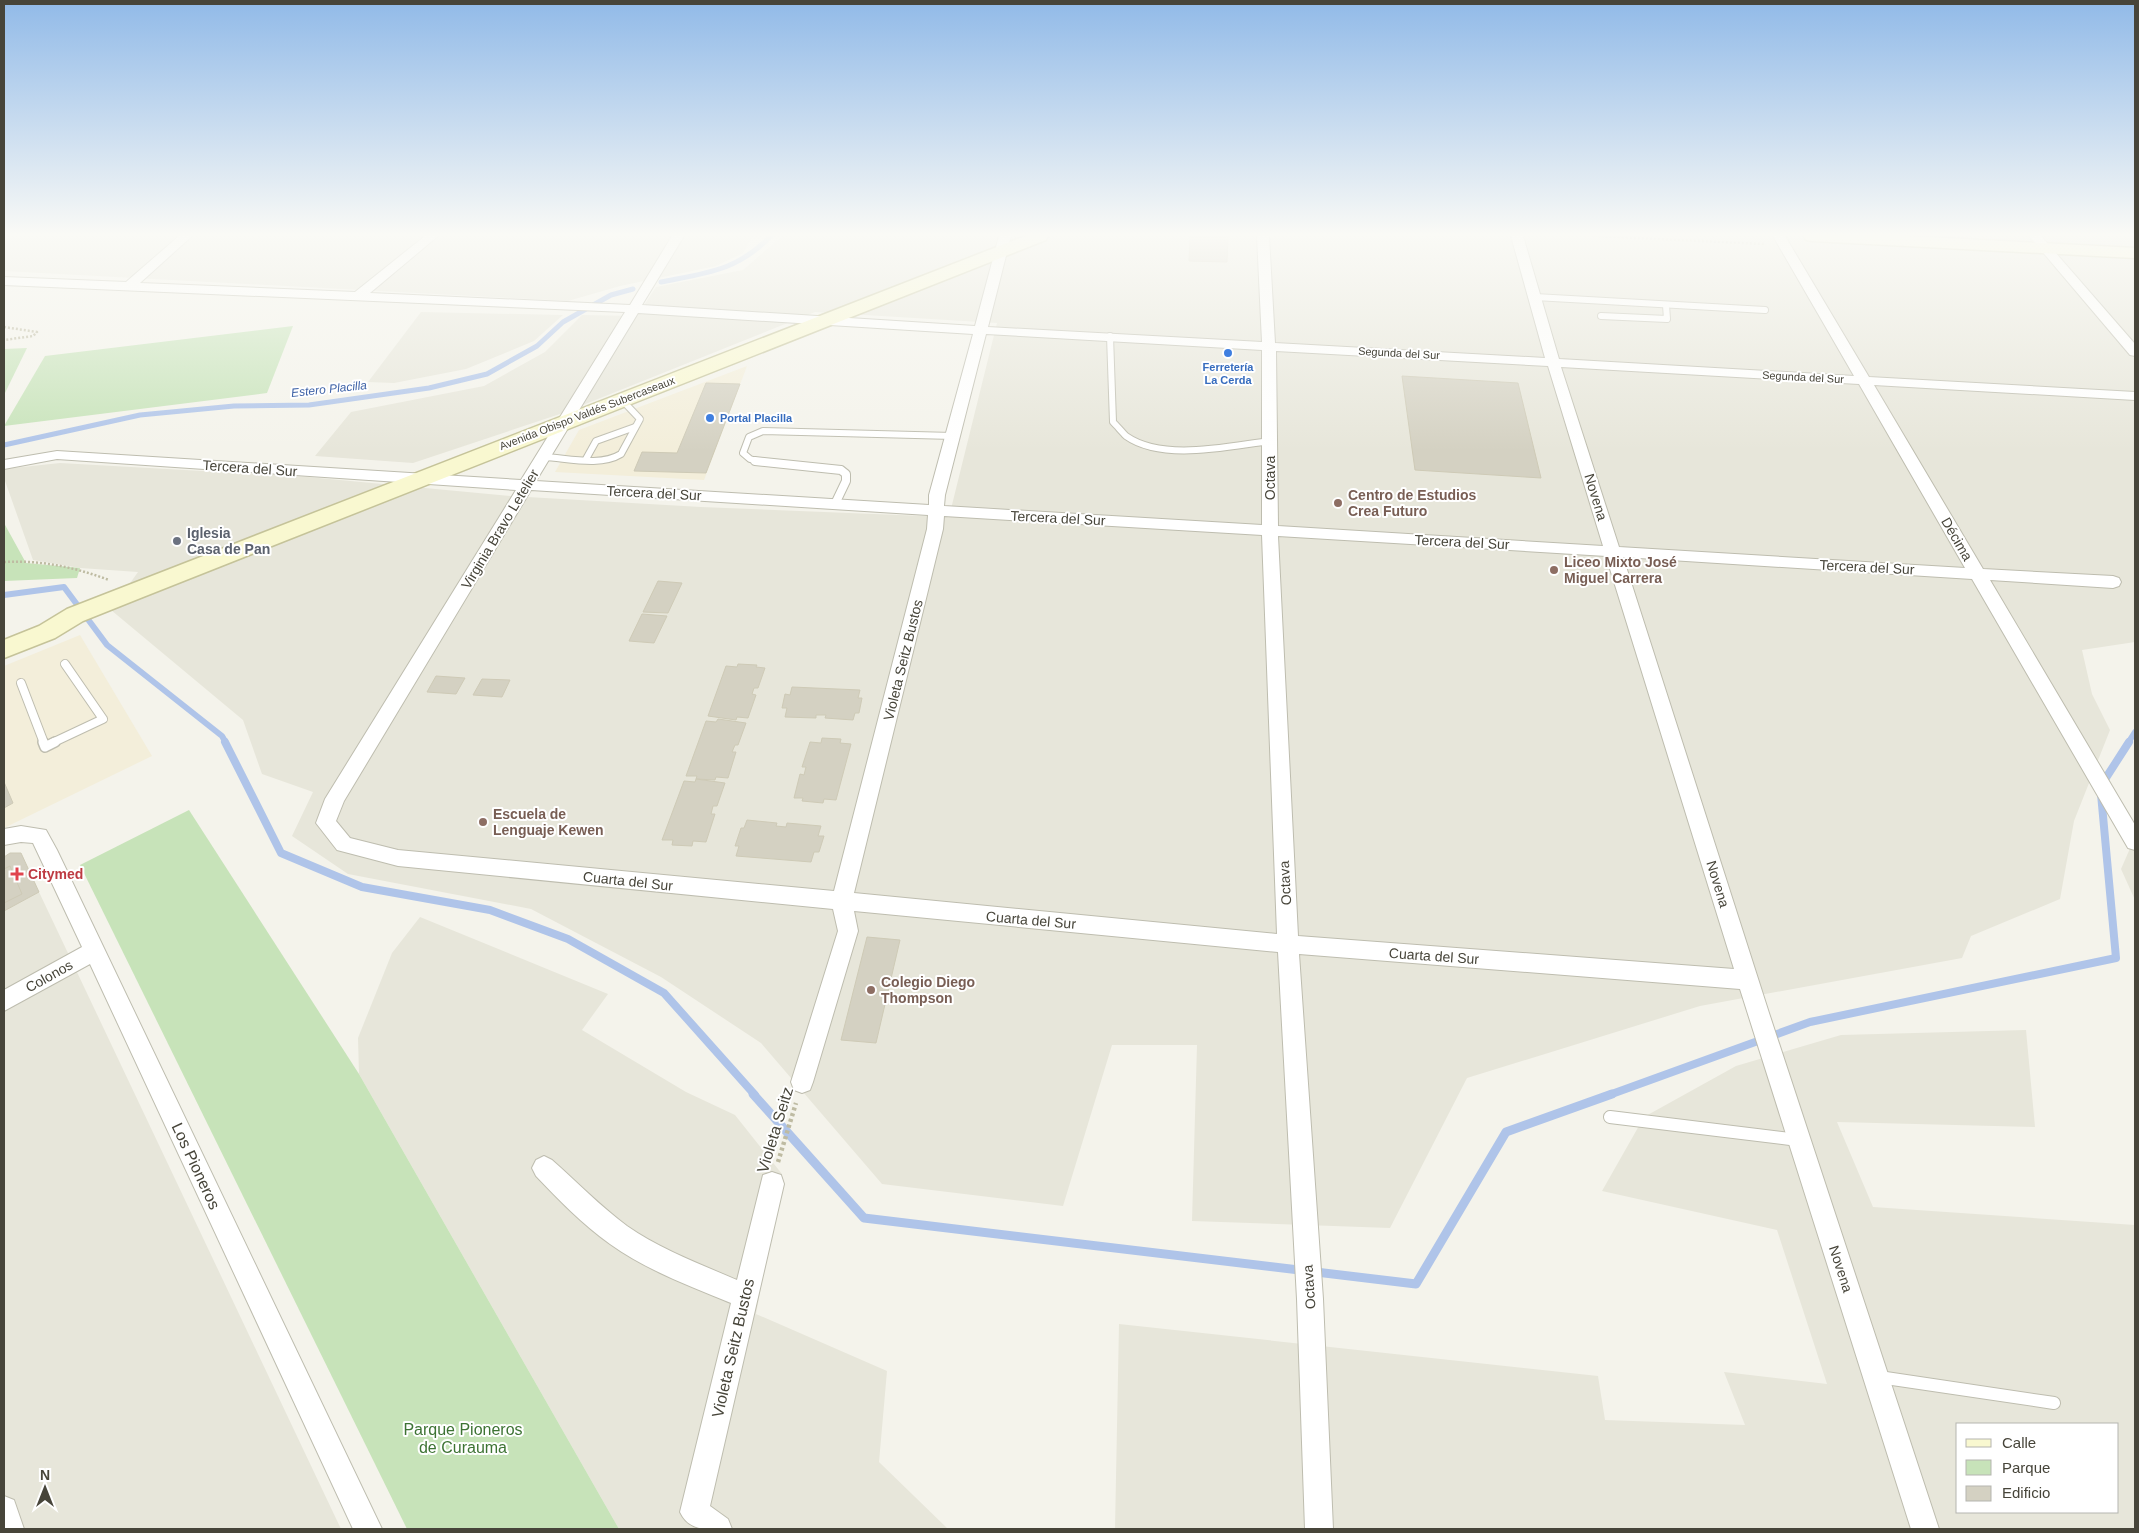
<svg xmlns="http://www.w3.org/2000/svg" width="2139" height="1533" font-family="Arial,sans-serif">
	<style>
		.residential { fill: #e7e6da; fill-rule: evenodd }
		.commercial { fill: #f3eeda }
		.green { fill: #c7e3b9 }
		.lines { fill: none; stroke-linecap: round; stroke-linejoin: round }
		.stream-far3 { stroke: #afc4e9; stroke-width: 5 }
		.stream-far2 { stroke: #afc4e9; stroke-width: 6 }
		.stream-far1 { stroke: #afc4e9; stroke-width: 8 }
		.stream { stroke: #afc4e9; stroke-width: 9 }
		.building { fill: #d4d1c2; stroke: #cecab6 }
		.lane-far3-casing { stroke: #bebdaf; stroke-width: 8 }
		.lane-far2-casing { stroke: #bebdaf; stroke-width: 10 }
		.lane-far1-casing { stroke: #bebdaf; stroke-width: 12 }
		.lane-casing { stroke: #bebdaf; stroke-width: 14 }
		.street-casing { stroke: #bebdaf; stroke-width: 2 }
		.secondary-casing { stroke: #c5c399; stroke-width: 3 }
		.path-far1 { stroke: #bebba2; stroke-width: 2.5; stroke-dasharray: 2 2; stroke-linecap: butt }
		.path { stroke: #bebba2; stroke-width: 4.5; stroke-dasharray: 3 3; stroke-linecap: butt }
		.lane-far3 { stroke: #fff; stroke-width: 6 }
		.lane-far2 { stroke: #fff; stroke-width: 8 }
		.lane-far1 { stroke: #fff; stroke-width: 9 }
		.lane { stroke: #fff; stroke-width: 12 }
		.street { fill: #fff; fill-rule: evenodd }
		.secondary { fill: #f9f8d0; fill-rule: evenodd }
		.shop-dot { fill: #3f7fe0; stroke: #fff; stroke-width: 2 }
		.education-dot { fill: #8d6e63; stroke: #fff; stroke-width: 2 }
		.worship-dot { fill: #6b7280; stroke: #fff; stroke-width: 2 }
		.health-dot { fill: #e0444e; stroke: #fff; stroke-width: 2 }
		.labels { text-anchor: middle; dominant-baseline: central; stroke-width: 4; stroke-linejoin: round; paint-order: stroke }
		.far-street-label { font-size: 11px; fill: #47453a; stroke: #fff }
		.far-shop-label { font-size: 11px; font-weight: bold; fill: #366cbe; stroke: #fff }
		.far-water-label { font-size: 12px; font-style: italic; fill: #3f63a7; stroke: #fff }
		.street-label { font-size: 14px; fill: #47453a; stroke: #fff }
		.education-label { font-size: 14px; font-weight: bold; fill: #785e54; stroke: #fff; text-anchor: start }
		.worship-label { font-size: 14px; font-weight: bold; fill: #5b616d; stroke: #fff; text-anchor: start }
		.health-label { font-size: 14px; font-weight: bold; fill: #be3a42; stroke: #fff; text-anchor: start }
		.near-street-label { font-size: 16px; fill: #47453a; stroke: #fff }
		.near-park-label { font-size: 16px; fill: #3d7333; stroke: #fff }
	</style>
	<rect width="100%" height="100%" fill="#f4f3eb"/>
	<!-- residential -->
	<g class="residential">
		<polygon points="4,236 753,236 743,253 716,266 620,286 568,301 4,271"/>
		<polygon points="782,236 2135,236 2135,642 2082,650 2092,694 2110,730 2074,821 2060,899 1971,936 1962,958 1700,1006 1467,1078 1390,1228 1192,1221 1197,1045 1112,1045 1063,1206 882,1184 761,1043 661,977 531,909 348,874 292,836 313,792 262,774 243,720 111,610 138,572 80,568 33,560 4,478 4,469 60,463 308,477 510,496 701,507 949,517 997,323 815,312 563,413 413,463 315,456 351,412 484,386 545,352 582,315 637,316 656,287 743,270"/>
		<polygon points="421,312 563,315 534,341 466,369 394,383 368,382"/>
		<polygon points="2135,837 2135,900 2121,869"/>
		<polygon points="39,892 341,1529 4,1529 4,911"/>
		<polygon points="420,917 608,994 582,1030 686,1092 735,1115 782,1174 756,1314 887,1371 879,1462 948,1529 619,1529 359,1074 358,1038 392,953"/>
		<path d="M2026,1030L2035,1127L1837,1122L1873,1207L2135,1225V1529H1115L1119,1324L1598,1376L1605,1420L1745,1425L1724,1372L1827,1384L1777,1230L1602,1191L1644,1117L1736,1066L1841,1035ZM1958,1424H2118V1512H1958Z"/>
	</g>
	<!-- commercial -->
	<g class="commercial">
		<polygon points="747,366 704,480 555,472 579,430"/>
		<polygon points="80,635 152,756 4,828 4,666"/>
	</g>
	<!-- green -->
	<g class="green">
		<polygon points="293,326 267,393 4,426 45,356"/>
		<polygon points="27,348 4,395 4,349"/>
		<polygon points="4,523 26,563 80,568 77,578 4,581"/>
		<polygon points="189,810 359,1074 619,1529 407,1529 80,865"/>
	</g>
	<g class="lines">
		<!-- stream-far3 -->
		<g class="stream-far3">
			<path d="M661,282C706,273 737,271 771,236"/>
			<polyline points="4,445 140,415 234,406 309,405 429,388 487,374 537,346 563,322 611,295 633,289"/>
		</g>
		<!-- stream-far2 -->
		<g class="stream-far2">
			<polyline points="4,595 64,587 107,645 222,736 226,743"/>
			<polyline points="2128,743 2135,732"/>
		</g>
		<!-- stream-far1 -->
		<g class="stream-far1">
			<polyline points="225,742 281,853 362,887 490,910 568,939 664,993 755,1095"/>
			<polyline points="2102,784 2129,742"/>
			<polyline points="1609,1095 1810,1022 2116,958 2101,794"/>
		</g>
		<!-- stream -->
		<polyline class="stream" points="753,1094 864,1218 1416,1284 1506,1132 1612,1094"/>
	</g>
	<!-- building -->
	<g class="building">
		<polygon points="1190,236 1228,236 1227,262 1189,261"/>
		<polygon points="1402,376 1518,383 1541,478 1415,470"/>
		<polygon points="706,383 740,384 706,473 634,471 642,452 677,453"/>
		<polygon points="658,581 682,583 668,613 643,612"/>
		<polygon points="642,614 667,616 654,643 629,641"/>
		<polygon points="738,664 757,665 756,667 765,668 758,688 754,688 752,694 756,695 748,718 737,717 736,720 708,716 726,666 737,667"/>
		<polygon points="436,676 465,678 456,694 427,692"/>
		<polygon points="482,679 510,680 502,697 473,695"/>
		<polygon points="792,687 860,690 858,698 862,698 859,713 855,713 853,720 825,718 826,715 816,715 816,718 785,717 787,708 782,708 785,694 790,695"/>
		<polygon points="718,719 746,723 738,745 735,745 732,752 736,752 728,778 716,777 715,780 696,779 697,776 686,776 706,721 716,722"/>
		<polygon points="822,738 841,739 840,743 851,744 836,800 824,799 823,803 802,801 803,798 794,798 800,774 804,775 806,767 802,767 810,742 821,743"/>
		<polygon points="696,779 725,783 717,806 713,806 711,814 715,814 706,842 693,841 692,846 672,845 673,840 662,840 684,781 695,782"/>
		<polygon points="4,782 13,803 4,808"/>
		<polygon points="747,820 777,823 776,826 786,827 787,823 821,826 818,836 824,836 819,852 814,852 811,862 736,856 739,846 735,846 741,828 744,828"/>
		<polygon points="10,853 21,853 39,892 4,911 4,857"/>
		<polygon points="10,866 22,894 4,903 4,869"/>
		<polygon points="867,937 900,940 876,1043 841,1040"/>
	</g>
	<g class="lines">
		<defs>
			<g id="lane-far3">
				<polyline points="1535,297 1765,310"/>
				<polyline points="1601,316 1667,319 1666,305"/>
				<path d="M1110,336L1113,422C1117,426 1122,432 1126,436C1163,462 1229,446 1270,441"/>
				<path d="M544,457C567,458 600,467 621,454L640,419L622,400"/>
				<polyline points="586,459 596,441 635,427"/>
				<polyline points="760,462 750,459 743,453 749,437 763,431 953,436"/>
			</g>
			<g id="lane-far2">
				<polyline points="755,461 841,470 846,474 846,481 835,504"/>
				<polyline points="21,683 44,743"/>
				<polyline points="52,743 103,719 65,664"/>
			</g>
			<polyline id="lane-far1" points="43,742 45,747 55,742"/>
			<g id="lane">
				<polyline points="1610,1117 1798,1140"/>
				<polyline points="1879,1377 2054,1403"/>
			</g>
			<g id="street">
				<path d="M179,236H192L140,283L355,292L425,236H438L370,293L630,305L672,236H684L642,305L975,326L999,236H1011L988,327L1262,342L1257,236H1269L1275,343L1545,358L1511,236H1523L1559,359L1854,376L1773,236H1785L1869,377L2135,392V400L1874,385L1983,569L2113,576L2119,578L2121,582L2119,586L2113,588L1990,580L2135,825V850L2128,848L1972,579L1623,557L1769,1013L1939,1529H1911L1740,989L1299,954L1323,1299L1333,1529H1305L1297,1299L1278,952L854,911L858,931L813,1082L810,1090L802,1093L794,1090L791,1082L838,931L833,909L398,866L337,850L316,823L325,799L516,490L57,459L4,469V460L57,451L521,480L625,312L4,285V277L126,282ZM638,313L973,334L929,495V505L536,481ZM986,334L1262,350V525L944,506L945,495ZM1276,351L1548,366L1603,546L1278,526ZM1561,367L1859,384L1965,568L1619,547ZM531,490L928,515L927,529L834,891L398,850L350,838L336,821L344,801ZM944,516L1262,535L1277,934L854,893L943,529ZM1278,536L1606,556L1734,969L1298,936Z"/>
				<polygon points="2029,236 2041,236 2135,344 2135,356 2130,355"/>
				<polygon points="21,826 46,830 57,850 382,1529 353,1529 90,964 4,1011 4,990 82,947 33,843 21,842 4,845 4,829"/>
				<path d="M544,1156L552,1160C577,1182 600,1206 627,1226C660,1249 700,1264 737,1280L763,1175L772,1172L781,1175L784,1184L710,1506L728,1519L732,1529C710,1529 690,1533 680,1512L731,1303C690,1286 646,1270 610,1244C582,1224 559,1200 536,1176L532,1168L536,1160Z"/>
				<polygon points="4,1496 14,1500 24,1529 4,1529"/>
			</g>
			<g id="secondary">
				<polygon points="1025,236 1048,236 1046,240 143,597 83,621 55,638 4,658 4,640 39,626 67,609"/>
				<polygon points="1804,236 1908,236 2135,248 2135,258 1812,241 1806,240"/>
			</g>
		</defs>
		<!-- lane-far3 casing -->
		<use href="#lane-far3" class="lane-far3-casing"/>
		<!-- lane-far2 casing -->
		<use href="#lane-far2" class="lane-far2-casing"/>
		<!-- lane-far1 casing -->
		<use href="#lane-far1" class="lane-far1-casing"/>
		<!-- lane casing -->
		<use href="#lane" class="lane-casing"/>
		<!-- street casing -->
		<use href="#street" class="street-casing"/>
		<!-- secondary casing -->
		<use href="#secondary" class="secondary-casing"/>
		<!-- path-far1 -->
		<g class="path-far1">
			<polyline points="1594,236 1764,244"/>
			<polyline points="4,327 37,332 33,336 4,340"/>
			<path d="M4,562C41,560 74,567 109,580"/>
		</g>
		<!-- path -->
		<polyline class="path" points="778,1162 796,1103"/>
		<!-- lane-far3 -->
		<use href="#lane-far3" class="lane-far3"/>
		<!-- lane-far2 -->
		<use href="#lane-far2" class="lane-far2"/>
		<!-- lane-far1 -->
		<use href="#lane-far1" class="lane-far1"/>
		<!-- lane -->
		<use href="#lane" class="lane"/>
		<!-- street -->
		<use href="#street" class="street"/>
		<!-- secondary -->
		<use href="#secondary" class="secondary"/>
	</g>
	<!-- sky -->
	<linearGradient id="sky" x2="0" y2="1"><stop stop-color="#91bae8"/><stop offset="0.52" stop-color="#fafaf6"/><stop offset="1" stop-color="#fafaf6" stop-opacity="0"/></linearGradient>
	<rect width="2139" height="451" fill="url(#sky)"/>
	<!-- markers -->
	<g class="shop-dot">
		<circle cx="1228" cy="353" r="5"/>
		<circle cx="710" cy="418" r="5"/>
	</g>
	<g class="education-dot">
		<circle cx="1338" cy="503" r="5"/>
		<circle cx="1554" cy="570" r="5"/>
		<circle cx="483" cy="822" r="5"/>
		<circle cx="871" cy="990" r="5"/>
	</g>
	<circle class="worship-dot" cx="177" cy="541" r="5"/>
	<path class="health-dot" d="M14.5 866.5h5v5h5v5h-5v5h-5v-5h-5v-5h5z"/>
	<g class="labels">
		<!-- far-street labels -->
		<g class="far-street-label">
			<text transform="translate(1399 353) rotate(3)">Segunda del Sur</text>
			<text transform="translate(1803 377) rotate(3)">Segunda del Sur</text>
			<text transform="translate(587 413) rotate(-21)">Avenida Obispo Valdés Subercaseaux</text>
		</g>
		<!-- far-shop labels -->
		<g class="far-shop-label">
			<text x="1228" y="367">Ferretería<tspan x="1228" dy="13">La Cerda</tspan></text>
			<text x="720" y="418" text-anchor="start">Portal Placilla</text>
		</g>
		<!-- far-water labels -->
		<g class="far-water-label">
			<text transform="translate(329 389) rotate(-6)">Estero Placilla</text>
		</g>
		<!-- street labels -->
		<g class="street-label">
			<text transform="translate(250 468) rotate(4)">Tercera del Sur</text>
			<text transform="translate(1270 478) rotate(-90)">Octava</text>
			<text transform="translate(654 493) rotate(3)">Tercera del Sur</text>
			<text transform="translate(1596 497) rotate(73)">Novena</text>
			<text transform="translate(1058 518) rotate(3)">Tercera del Sur</text>
			<text transform="translate(500 529) rotate(-59)">Virginia Bravo Letelier</text>
			<text transform="translate(1957 539) rotate(60)">Décima</text>
			<text transform="translate(1462 542) rotate(3)">Tercera del Sur</text>
			<text transform="translate(1867 567) rotate(3)">Tercera del Sur</text>
			<text transform="translate(903 660) rotate(-76)">Violeta Seitz Bustos</text>
			<text transform="translate(628 881) rotate(6)">Cuarta del Sur</text>
			<text transform="translate(1285 883) rotate(-93)">Octava</text>
			<text transform="translate(1718 884) rotate(73)">Novena</text>
			<text transform="translate(1031 920) rotate(5)">Cuarta del Sur</text>
			<text transform="translate(1434 956) rotate(4)">Cuarta del Sur</text>
			<text transform="translate(49 976) rotate(-29)">Colonos</text>
			<text transform="translate(1841 1269) rotate(72)">Novena</text>
			<text transform="translate(1309 1287) rotate(-94)">Octava</text>
		</g>
		<!-- education labels -->
		<g class="education-label">
			<text x="1348" y="495">Centro de Estudios<tspan x="1348" dy="16">Crea Futuro</tspan></text>
			<text x="1564" y="562">Liceo Mixto José<tspan x="1564" dy="16">Miguel Carrera</tspan></text>
			<text x="493" y="814">Escuela de<tspan x="493" dy="16">Lenguaje Kewen</tspan></text>
			<text x="881" y="982">Colegio Diego<tspan x="881" dy="16">Thompson</tspan></text>
		</g>
		<!-- worship labels -->
		<g class="worship-label">
			<text x="187" y="533">Iglesia<tspan x="187" dy="16">Casa de Pan</tspan></text>
		</g>
		<!-- health labels -->
		<g class="health-label">
			<text x="28" y="874">Citymed</text>
		</g>
		<!-- near-street labels -->
		<g class="near-street-label">
			<text transform="translate(775 1130) rotate(-73)">Violeta Seitz</text>
			<text transform="translate(196 1166) rotate(65)">Los Pioneros</text>
			<text transform="translate(733 1348) rotate(-77)">Violeta Seitz Bustos</text>
		</g>
		<!-- near-park labels -->
		<g class="near-park-label">
			<text x="463" y="1429">Parque Pioneros<tspan x="463" dy="18">de Curauma</tspan></text>
		</g>
	</g>
	<!-- border -->
	<rect width="2139" height="1533" fill="none" stroke="#47453a" stroke-width="10"/>
	<!-- legend -->
	<rect x="1956" y="1423" width="162" height="90" fill="#ffffff" stroke="#b5b5b0"/>
	<rect x="1966" y="1439" width="25" height="8" fill="#f9f8d0" stroke="#b5b5b0"/>
	<text x="2002" y="1448" font-size="15" fill="#47453a">Calle</text>
	<rect x="1966" y="1460" width="25" height="15" fill="#c7e3b9" stroke="#b5b5b0"/>
	<text x="2002" y="1473" font-size="15" fill="#47453a">Parque</text>
	<rect x="1966" y="1486" width="25" height="15" fill="#d4d1c2" stroke="#b5b5b0"/>
	<text x="2002" y="1498" font-size="15" fill="#47453a">Edificio</text>
	<!-- north arrow -->
	<g transform="translate(45 1488)" stroke="#ffffff" stroke-width="4" paint-order="stroke">
	<path d="M0-4L9 19L0 12L-9 19Z" fill="#47453a"/>
	<text y="-8" font-size="14" font-weight="bold" text-anchor="middle" fill="#47453a">N</text>
	</g>
</svg>
